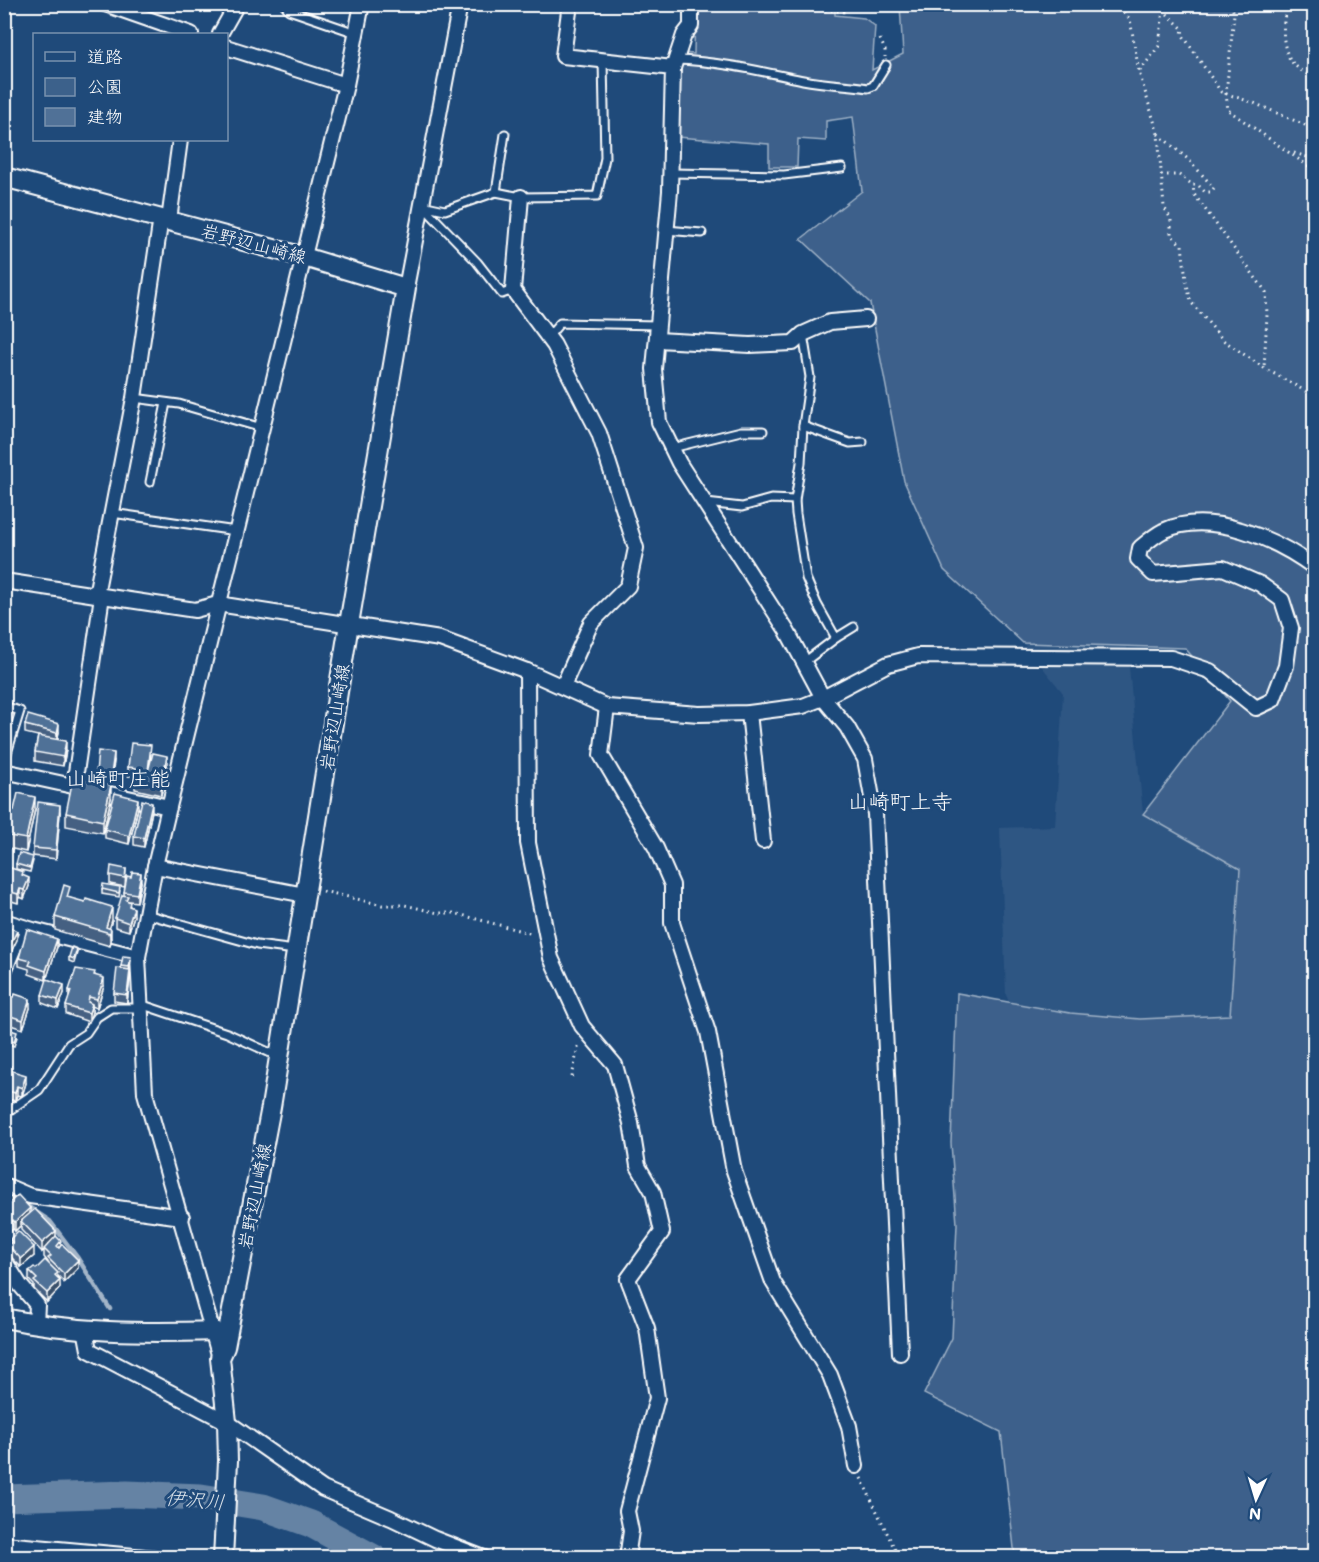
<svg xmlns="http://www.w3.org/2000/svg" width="1319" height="1562" font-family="Mali,'Klee One',sans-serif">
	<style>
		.built { fill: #2e5683 }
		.green { fill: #3c618b; stroke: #9eb0c5; stroke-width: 1.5 }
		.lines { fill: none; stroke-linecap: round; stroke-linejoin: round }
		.stream { stroke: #a3b5c8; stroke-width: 4.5 }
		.river { stroke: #6583a4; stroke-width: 27 }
		.lane-casing { stroke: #fff; stroke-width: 11 }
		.street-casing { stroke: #fff; stroke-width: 18 }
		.secondary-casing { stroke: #fff; stroke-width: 22 }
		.path { stroke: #fff; stroke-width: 3; stroke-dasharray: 1.5 4.5; stroke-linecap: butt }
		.lane { stroke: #1f4a7a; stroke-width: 7 }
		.street { stroke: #1f4a7a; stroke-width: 14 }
		.secondary { stroke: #1f4a7a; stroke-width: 18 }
		.wall { fill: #456182; stroke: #fff; stroke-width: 1.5 }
		.shaded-wall { fill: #384f6a; stroke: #fff; stroke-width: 1.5 }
		.building { fill: #507197; stroke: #fff; stroke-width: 1.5 }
		.labels { text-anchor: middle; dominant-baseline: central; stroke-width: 6; stroke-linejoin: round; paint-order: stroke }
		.street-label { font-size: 18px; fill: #fff; stroke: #1f4a7a }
		.water-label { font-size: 20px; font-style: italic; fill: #d8e0e8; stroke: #1f4a7a }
		.quarter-label { font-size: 21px; fill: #fff; stroke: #1f4a7a }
	</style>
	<rect width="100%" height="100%" fill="#1f4a7a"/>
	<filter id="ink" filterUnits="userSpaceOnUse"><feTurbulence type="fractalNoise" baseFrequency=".0167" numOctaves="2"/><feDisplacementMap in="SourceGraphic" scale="12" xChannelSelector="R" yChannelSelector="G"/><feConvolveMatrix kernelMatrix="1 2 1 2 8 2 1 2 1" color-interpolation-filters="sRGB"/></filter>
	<g filter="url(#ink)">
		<!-- built -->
		<polygon class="built" points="1023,643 1127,646 1143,814 1240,869 1230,1015 1140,1019 1070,1013 1009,1002 1006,995 1000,828 1055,826 1063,693"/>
		<!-- green -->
		<polygon class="green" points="695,5 835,5 835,15 864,18 875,26 872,70 903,54 900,5 1314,5 1314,1557 1015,1557 1001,1432 924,1394 952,1338 957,1224 951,1143 957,993 1070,1013 1140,1019 1230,1015 1240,869 1143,814 1230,701 1185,648 1023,643 944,570 904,481 870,303 801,239 862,191 853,117 826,121 826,141 798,139 797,167 769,167 769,144 677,137 681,53 694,54"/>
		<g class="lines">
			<!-- stream -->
			<polyline class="stream" points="26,1205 50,1221 77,1257 110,1309"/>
			<!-- river -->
			<polyline class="river" points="4,1498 127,1494 201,1497 263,1507 311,1524 374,1558"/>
			<defs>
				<g id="lane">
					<polyline points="284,4 289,10 356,33"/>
					<path d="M675,60C718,61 760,71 803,80C824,84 846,85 868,88L873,86L886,65"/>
					<polyline points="671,173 784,175 842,168"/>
					<polyline points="496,192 505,134"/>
					<polyline points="666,230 702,233"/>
					<polyline points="513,290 502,294 477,262 422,205 445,210 496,192 521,197 597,196 605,158 603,61"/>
					<polyline points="803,334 810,377 803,426 801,463 795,500 796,514 806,578 817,604 836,638"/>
					<polyline points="548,337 560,323 658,325"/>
					<polyline points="134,398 179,404 262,428"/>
					<polyline points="803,426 850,443 863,442"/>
					<polyline points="672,448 741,431 763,431"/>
					<polyline points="150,482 166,403"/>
					<polyline points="706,503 742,507 771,499 795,500"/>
					<polyline points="112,513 236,531"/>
					<polyline points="803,663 836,638 854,627"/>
					<polyline points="4,706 20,711 4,763"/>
					<polyline points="146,914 257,945 295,950"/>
					<polyline points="4,980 26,928"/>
					<polyline points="140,1004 227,1033 277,1056"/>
					<polyline points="4,1114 39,1090 69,1044 86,1033 97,1017 111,1008 140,1008"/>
				</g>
				<g id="street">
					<polyline points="105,4 191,34"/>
					<polyline points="570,4 563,56 673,68 670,191 654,369 659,422 679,463 787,631 823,698 847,727 865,759 875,814 900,1353"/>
					<polyline points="220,34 237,4"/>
					<polyline points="226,47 346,85"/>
					<polyline points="673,68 684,35 691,26 691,4"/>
					<polyline points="521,197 513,290 554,345 599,433 636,548 628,586 591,623 563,686"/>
					<polyline points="169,220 180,140"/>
					<polyline points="406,288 460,4"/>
					<polyline points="657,340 750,345 793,343 803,334 830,322 866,319"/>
					<path d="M4,581L195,610L218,604L440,639L527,671L607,707L699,714L749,713L803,706L823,698L888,664L918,656L1171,658L1210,671L1256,708L1273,700L1286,666L1291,628L1282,600L1260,584L1223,568L1153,574L1138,559L1140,548C1147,542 1155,535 1163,531C1210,509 1276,539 1314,567"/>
					<polyline points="96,595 134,398 161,218"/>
					<polyline points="527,671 528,843 551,958 582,1026 615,1065 631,1123 638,1166 653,1192 662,1232 628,1279 647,1328 657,1398 627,1511 631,1531 627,1558"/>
					<polyline points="607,707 601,755 656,848 672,885 672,923 708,1032 734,1171 773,1282 830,1375 849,1426 856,1466"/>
					<polyline points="749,713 763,841"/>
					<polyline points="4,771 169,807"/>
					<polyline points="74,786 102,596"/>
					<polyline points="155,866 305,895"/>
					<polyline points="4,921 33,930 138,957"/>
					<polyline points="4,1185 30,1196 182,1217"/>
					<polyline points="4,1260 20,1285 37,1305 36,1323"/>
					<polyline points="85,1329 89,1350 227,1422 323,1489 391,1518 435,1539 484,1558"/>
					<polyline points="220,1358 145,1093 138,957 155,866 169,807 346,85 362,4"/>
					<polyline points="4,1544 156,1558"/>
				</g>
				<g id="secondary">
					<polyline points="4,177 304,257 406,288 349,624 271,1107 225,1347 220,1358 227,1422 228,1461 223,1558"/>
					<path d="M4,1318C73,1333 145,1333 214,1331"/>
				</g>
			</defs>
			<!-- lane casing -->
			<use href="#lane" class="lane-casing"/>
			<!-- street casing -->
			<use href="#street" class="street-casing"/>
			<!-- secondary casing -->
			<use href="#secondary" class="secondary-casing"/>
			<!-- path -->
			<g class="path">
				<polyline points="1115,4 1130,19 1139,72"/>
				<polyline points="1161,4 1163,10 1183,29 1182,34 1221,92 1254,103 1314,129"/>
				<polyline points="1231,4 1234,14 1226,94 1228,110 1314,170"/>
				<path d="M1287,4C1283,22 1280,46 1292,62C1297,69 1308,74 1314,80"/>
				<polyline points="1309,4 1314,14"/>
				<polyline points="706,9 792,10 797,7 847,12"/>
				<polyline points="1163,10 1159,46 1139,72 1158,134 1164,207 1171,219 1171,235 1182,245 1186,280 1191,302 1223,340 1264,368 1314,396"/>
				<polyline points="880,39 885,50 885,57"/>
				<polyline points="1158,134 1189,160 1214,188 1211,192 1205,192 1198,185 1193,185 1194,194 1266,292 1267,315 1264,368"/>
				<polyline points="1294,153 1314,159"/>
				<polyline points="1161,175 1179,175 1193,185"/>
				<polyline points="323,891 382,905 405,905 438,913 454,913 533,934"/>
				<polyline points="572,1077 579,1042"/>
				<polyline points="861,1478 899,1558"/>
			</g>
			<!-- lane -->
			<use href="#lane" class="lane"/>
			<!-- street -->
			<use href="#street" class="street"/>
			<!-- secondary -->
			<use href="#secondary" class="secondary"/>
		</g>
		<!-- wall -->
		<g class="wall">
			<polygon points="25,725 59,732 57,740 66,750 63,766 35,761 35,752 38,736 25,733"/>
			<polygon points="151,754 150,764 167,765 161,795 135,789 135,776 128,776 128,767"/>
			<polygon points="114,761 111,783 96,781 96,773"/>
			<polygon points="111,798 103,833 66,826 66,813"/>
			<polygon points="4,808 14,810 35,809 26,852 4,847"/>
			<polygon points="138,808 129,844 105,838 105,829"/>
			<polygon points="152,811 144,847 134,845 134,836"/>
			<polygon points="60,813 56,859 33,856 33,848"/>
			<polygon points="33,861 30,872 16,869 16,864"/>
			<polygon points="4,863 9,867 23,876 29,886 24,899 20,897 18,903 5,899 4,906"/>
			<polygon points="126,869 125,887 110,884 110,875"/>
			<polygon points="141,882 137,902 128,901 134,916 129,931 115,927 115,918 124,895 124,892"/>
			<polygon points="102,889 120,891 119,897 102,894"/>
			<polygon points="70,898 112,920 109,928 111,941 110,946 55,930 55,917"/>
			<polygon points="57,947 46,980 29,974 29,969 19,966 19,958"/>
			<polygon points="77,953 74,963 69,961 69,957"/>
			<polygon points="131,961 129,970 130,978 127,1003 114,1001 114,993 121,966"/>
			<polygon points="95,975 104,986 97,1008 92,1006 92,1012 89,1022 66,1014 66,1006 69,999 69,990"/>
			<polygon points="64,993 58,1009 42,1003 42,995"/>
			<polygon points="4,994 14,997 30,1008 23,1029 4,1023"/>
			<polygon points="4,1028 17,1037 14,1046 4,1043"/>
			<polygon points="4,1064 26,1083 22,1096 17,1095 15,1101 4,1098"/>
			<polygon points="4,1188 12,1201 30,1213 56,1237 78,1268 64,1282 58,1276 60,1288 47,1302 34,1289 34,1285 29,1280 29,1271 48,1264 48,1262 44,1257 44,1250 42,1252 21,1230 21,1225 15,1231 13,1229 4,1237"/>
			<polygon points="10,1239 34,1256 21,1267 8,1254"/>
		</g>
		<!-- shaded-wall -->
		<g class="shaded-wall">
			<polygon points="59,724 59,732 57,742 57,733"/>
			<polygon points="66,741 66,750 63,766 63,757"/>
			<polygon points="114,753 114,761 111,783 111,775"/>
			<polygon points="167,756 167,765 161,795 161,786"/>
			<polygon points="111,785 111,798 103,833 103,821"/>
			<polygon points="35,797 35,809 26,852 26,839"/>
			<polygon points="138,799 138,808 129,844 129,836"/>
			<polygon points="152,803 152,811 144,847 144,838"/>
			<polygon points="60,805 60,813 56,859 56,850"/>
			<polygon points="141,873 141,882 137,902 137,894"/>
			<polygon points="29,878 29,886 24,899 24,890"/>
			<polygon points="20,889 20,897 18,903 18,894"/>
			<polygon points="112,907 112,920 108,933 106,927"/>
			<polygon points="134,908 134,916 129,931 129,923"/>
			<polygon points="111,929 111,941 110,946 110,933"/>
			<polygon points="17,931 17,940 6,961 6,966 4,969 5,954"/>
			<polygon points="57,939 57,947 46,980 46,971"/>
			<polygon points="130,970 130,978 127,1003 127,995"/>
			<polygon points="104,978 104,986 97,1008 97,999"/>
			<polygon points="64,985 64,993 58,1009 58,1000"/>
			<polygon points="30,999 30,1008 23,1029 23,1020"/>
			<polygon points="92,1004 92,1012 89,1022 89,1013"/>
			<polygon points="26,1075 26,1083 22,1096 22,1088"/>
			<polygon points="17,1086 17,1095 15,1101 15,1093"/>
			<polygon points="12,1196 12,1204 4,1211 4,1202"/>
			<polygon points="30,1208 30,1217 21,1221 21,1225 15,1231 15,1222"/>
			<polygon points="13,1220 13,1229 4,1237 4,1228"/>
			<polygon points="56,1231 56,1239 42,1252 42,1243"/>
			<polygon points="34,1247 34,1256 21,1267 21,1259"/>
			<polygon points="78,1260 78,1268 64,1282 64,1274"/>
			<polygon points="60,1280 60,1288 47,1302 47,1293"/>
		</g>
		<!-- building -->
		<g class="building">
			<polygon points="28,715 59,724 57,733 25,725"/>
			<polygon points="38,736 66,741 63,757 35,752"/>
			<polygon points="131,743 151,745 148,771 153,753 167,756 161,786 135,781 136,768 128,767"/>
			<polygon points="98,751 114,753 111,775 96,773"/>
			<polygon points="73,778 111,785 103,821 66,813"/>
			<polygon points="18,793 35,797 26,839 4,835 4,808 14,810"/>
			<polygon points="115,793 138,799 129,836 105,829"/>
			<polygon points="142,800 152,803 144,838 134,836"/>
			<polygon points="38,802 60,805 56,850 33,848"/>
			<polygon points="19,853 33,857 30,868 16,864"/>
			<polygon points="4,863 9,864 8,867 23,872 22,875 29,878 24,890 20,889 18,894 4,890"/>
			<polygon points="111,866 126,869 125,878 110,875"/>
			<polygon points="132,872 141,873 137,894 124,892 127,876 131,877"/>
			<polygon points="103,884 120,887 119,893 102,889"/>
			<polygon points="64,885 70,887 67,897 85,902 86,899 112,907 106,927 111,929 110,933 55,917"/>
			<polygon points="122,895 128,896 126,900 130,902 129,906 134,908 129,923 115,918"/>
			<polygon points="4,924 17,931 5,954 4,953"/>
			<polygon points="27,929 57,939 46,971 29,965 31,961 19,958"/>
			<polygon points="72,947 77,949 74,959 69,957"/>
			<polygon points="123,956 131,957 129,967 121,966"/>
			<polygon points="117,968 130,970 127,995 114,993"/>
			<polygon points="76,969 95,972 94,975 104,978 97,999 89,997 88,1002 92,1004 89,1013 66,1006 71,991 69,990"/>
			<polygon points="47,979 64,985 58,1000 42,995"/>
			<polygon points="4,994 14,997 15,994 30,999 23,1020 4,1014"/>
			<polygon points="4,1028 17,1032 14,1042 4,1039"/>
			<polygon points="4,1064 11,1066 9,1070 26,1075 22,1088 17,1086 15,1093 4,1090"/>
			<polygon points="4,1188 12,1196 4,1202"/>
			<polygon points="18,1195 30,1208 15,1222 13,1220 4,1228 4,1208"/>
			<polygon points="35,1209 56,1231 42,1243 21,1221"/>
			<polygon points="18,1231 34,1247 21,1259 8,1245 12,1242 10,1239"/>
			<polygon points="56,1236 61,1241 57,1246 59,1248 62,1244 78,1260 64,1274 48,1258 51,1256 44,1249"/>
			<polygon points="45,1260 58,1273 55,1275 60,1280 47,1293 34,1281 37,1279 29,1271 34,1267 36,1269"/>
		</g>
	</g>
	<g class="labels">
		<!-- street labels -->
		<g class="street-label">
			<text transform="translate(254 243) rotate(15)">岩野辺山崎線</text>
			<text transform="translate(334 717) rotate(-81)">岩野辺山崎線</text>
			<text transform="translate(254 1196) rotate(-79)">岩野辺山崎線</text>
		</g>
		<!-- water labels -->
		<g class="water-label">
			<text transform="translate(195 1499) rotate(5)">伊沢川</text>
		</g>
		<!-- quarter labels -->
		<g class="quarter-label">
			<text x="118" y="777">山崎町庄能</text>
			<text x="900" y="800">山崎町上寺</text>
		</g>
	</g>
	<!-- margin -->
	<rect width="1319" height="1562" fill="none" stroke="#1f4a7a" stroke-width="24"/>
	<rect x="12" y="12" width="1295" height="1538" fill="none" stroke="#fff" stroke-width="2" filter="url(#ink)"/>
	<!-- legend -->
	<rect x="33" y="33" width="195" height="108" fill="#1f4a7a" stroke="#7992af" stroke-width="1.5"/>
	<rect x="45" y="52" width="30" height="9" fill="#1f4a7a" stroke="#7992af" stroke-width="1.5"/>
	<text x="87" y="63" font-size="18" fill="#ffffff">道路</text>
	<rect x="45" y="78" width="30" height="18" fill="#3c618b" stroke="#7992af" stroke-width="1.5"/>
	<text x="87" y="93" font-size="18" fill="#ffffff">公園</text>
	<rect x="45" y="108" width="30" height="18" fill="#507197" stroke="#7992af" stroke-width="1.5"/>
	<text x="87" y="123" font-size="18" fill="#ffffff">建物</text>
	<!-- north arrow -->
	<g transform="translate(1256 1499) rotate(184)" stroke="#1f4a7a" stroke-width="4.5" paint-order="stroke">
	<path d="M0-4.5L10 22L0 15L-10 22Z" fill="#ffffff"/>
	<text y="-9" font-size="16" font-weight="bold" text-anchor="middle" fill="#ffffff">N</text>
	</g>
</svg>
